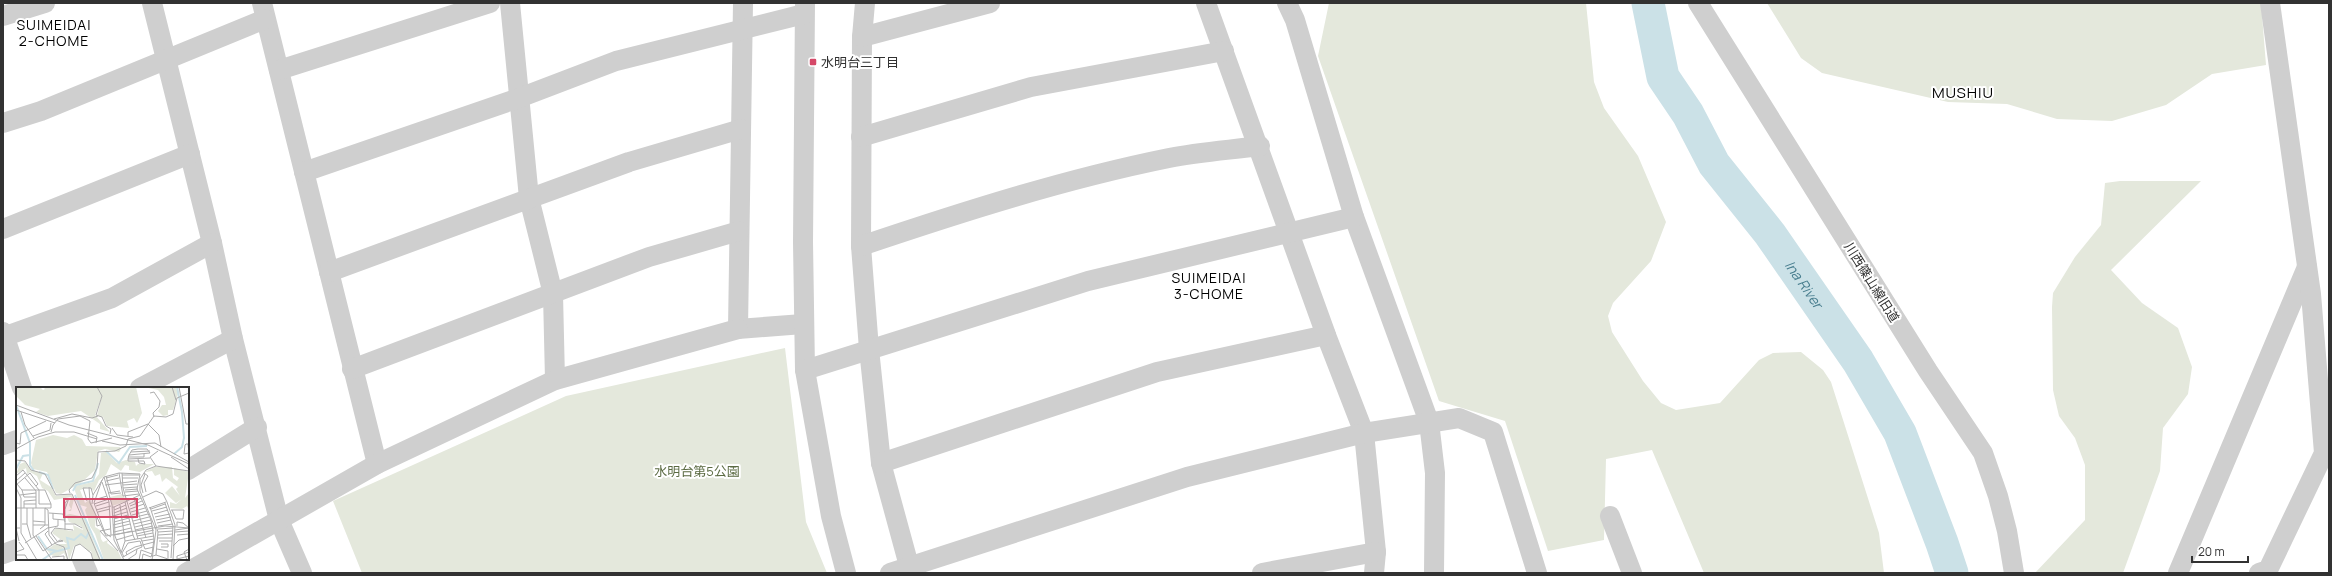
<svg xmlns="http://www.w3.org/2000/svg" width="2332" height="576" font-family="Manrope,'Noto Sans JP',sans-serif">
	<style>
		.green { fill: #e4e8dc }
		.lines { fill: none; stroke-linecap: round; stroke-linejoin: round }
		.river { stroke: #cbe1e7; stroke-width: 33 }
		.minor { stroke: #cfcfcf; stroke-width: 20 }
		.poi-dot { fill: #d54868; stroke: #fff; stroke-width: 1.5 }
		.labels { text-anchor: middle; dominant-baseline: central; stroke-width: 4; stroke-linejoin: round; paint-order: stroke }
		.poi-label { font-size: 13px; fill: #323232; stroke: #fff; text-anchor: start }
		.street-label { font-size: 13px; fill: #323232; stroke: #fff }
		.park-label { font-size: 13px; fill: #5b6b43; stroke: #fff }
		.neighbourhood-label { font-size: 14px; letter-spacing: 1px; fill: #000; stroke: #fff }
		.water-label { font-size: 14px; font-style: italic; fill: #477d8e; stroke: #fff }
		.quarter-label { font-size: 15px; letter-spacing: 1px; fill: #000; stroke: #fff }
		.inset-river { fill: none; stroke: #cbe1e7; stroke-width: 2 }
		.inset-road { fill: none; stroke: #adadad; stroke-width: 1 }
		.view { fill: #d54868; fill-opacity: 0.15; stroke: #d54868; stroke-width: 2 }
		.inset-edge { fill: none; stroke: #323232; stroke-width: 2 }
	</style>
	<rect width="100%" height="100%" fill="#fff"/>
	<!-- green -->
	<g class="green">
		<polygon points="1329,3 1586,3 1594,82 1604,108 1638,156 1666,222 1651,261 1613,303 1608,316 1612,332 1643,381 1661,403 1676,410 1720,403 1759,360 1773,353 1801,352 1823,370 1831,382 1879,533 1884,573 1704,573 1652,450 1606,459 1604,540 1548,551 1505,421 1439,401 1318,56"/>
		<polygon points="1767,3 2261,3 2266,65 2212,74 2166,105 2112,121 2057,119 2007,104 1948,102 1822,73 1801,58"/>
		<polygon points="2120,181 2201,181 2111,270 2142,303 2178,328 2192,367 2188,394 2163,428 2160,471 2123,573 2035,573 2085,520 2085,465 2075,438 2059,416 2053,390 2052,307 2053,293 2075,257 2101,225 2105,183"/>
		<polygon points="785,348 806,522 827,573 362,573 333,501 566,396"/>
	</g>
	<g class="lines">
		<!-- river -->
		<path class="river" id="s1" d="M1648,3L1663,77L1688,114L1714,164L1770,234L1858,361L1900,433L1942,543L1952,573"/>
		<!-- minor -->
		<g class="minor">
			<polyline points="152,3 212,243 233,339 279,520 302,573"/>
			<polyline points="262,3 377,464"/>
			<polyline points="510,3 529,198 553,294 555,380"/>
			<polyline points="743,3 738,329 803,324"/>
			<polyline points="805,3 803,242 805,370 831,516 846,573"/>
			<polyline points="865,3 862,37 861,246 869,349 881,463 911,573"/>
			<polyline points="1206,3 1326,335 1364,433 1376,552 1374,573"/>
			<polyline points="1287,3 1295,20 1354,217 1429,422 1435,473 1434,573"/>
			<polyline points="1698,3 1928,371 1983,453 1998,496 2007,531 2014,573"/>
			<polyline points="3,16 45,3"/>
			<polyline points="862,37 990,3"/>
			<polyline points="279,70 490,3"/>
			<polyline points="3,123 41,111 265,19"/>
			<polyline points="861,137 1031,87 1224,51"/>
			<polyline points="304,172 519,98 616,61 804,14"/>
			<polyline points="3,229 190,154"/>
			<path d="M861,246C962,212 1065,179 1169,158C1199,152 1230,150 1260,146"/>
			<polyline points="329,272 629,162 741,129"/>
			<polyline points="3,332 22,388"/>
			<polyline points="3,337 112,298 212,243"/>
			<polyline points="352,369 649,257 739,231"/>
			<polyline points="805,370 1088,281 1354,217"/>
			<polyline points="140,388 233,339"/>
			<polyline points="3,445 17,440"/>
			<polyline points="881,463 1157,372 1326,335"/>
			<polyline points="188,470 257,427"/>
			<polyline points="1610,516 1632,573"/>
			<polyline points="3,554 17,549"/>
			<polyline points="82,559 88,573"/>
			<polyline points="186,573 377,464 555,380 738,329"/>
			<polyline points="890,573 1187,477 1364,433 1459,418 1493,432 1537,573"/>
			<polyline points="1262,573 1376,552"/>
			<polyline points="2178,573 2307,267"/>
			<polyline points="2259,573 2268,570 2324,453 2311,294 2270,3"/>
		</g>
	</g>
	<!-- markers -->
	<rect class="poi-dot" x="809" y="58" width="8" height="8" rx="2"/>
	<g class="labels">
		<!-- poi labels -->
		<g class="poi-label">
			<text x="821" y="62">水明台三丁目</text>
		</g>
		<!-- street labels -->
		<g class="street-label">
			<text transform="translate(1872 282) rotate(58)">川西篠山線旧道</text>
		</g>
		<!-- park labels -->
		<g class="park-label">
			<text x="697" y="471">水明台第5公園</text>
		</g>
		<!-- neighbourhood labels -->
		<g class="neighbourhood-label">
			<text x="54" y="24">SUIMEIDAI<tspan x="54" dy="16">2-CHOME</tspan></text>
			<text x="1209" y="277">SUIMEIDAI<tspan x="1209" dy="16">3-CHOME</tspan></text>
		</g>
		<!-- water labels -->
		<g class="water-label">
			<text stroke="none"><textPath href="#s1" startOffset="327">Ina River</textPath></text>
		</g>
		<!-- quarter labels -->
		<g class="quarter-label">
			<text x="1963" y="92">MUSHIU</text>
		</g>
	</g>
	<!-- overview -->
	<g transform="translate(16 387)">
		<rect width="173" height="173" fill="#fff"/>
		<path d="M0,0H24L27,3L29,2L27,0H120L126,26L121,36L118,31L111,34L113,41L91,39L87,30L81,29L86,9L79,28L94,45L84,42V37L65,24L32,29L20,25L24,22L9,18L1,10ZM128,0H160L162,7L157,23H152V28L147,29L142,24L146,18H150L148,10L142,3ZM37,48L51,51L58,48L66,52L70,59L104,60L105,62L103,65L89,62L82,64L79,83L66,95L45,107L40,106L31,85L17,82L15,76L20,53ZM90,65L101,76L110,73L119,75L120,79L122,77H138L124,85L113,83V79L109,78L105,84L95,77L90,88L83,93L78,104L73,100L64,103L69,116L73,113L76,117L80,128L79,140L84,143L85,152L87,155L92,153L91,156L102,164L106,173H88L79,147L74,139L69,123L71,120L64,118L59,104V99L77,95L83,87L85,66ZM9,75L15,83L27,86L24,93L35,100L40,109L55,107L58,112L55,124H52L55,122L53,118L55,110L38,113L32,104L26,101L21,89L14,85L11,87L10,81L0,87L4,77ZM138,80H156L157,91L161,94L163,91L158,88V81L173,85L169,111L173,106V123L171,119L166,122L154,121V115L160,117L166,112L160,116L149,106L156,99L164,109L160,102L162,100L150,91L146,95L144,87L139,89L136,84L129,85ZM106,107L111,114L96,119L94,110ZM54,127L68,130L85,173H77L75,164L73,165L65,157L58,159L53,173L51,163L41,157H51L36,146L40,141L55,144L58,143L57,138L67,143L65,139L53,135L50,128ZM39,157L46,160L51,167V173L48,166L41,170L35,168L31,163Z" fill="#e4e8dc"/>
		<path class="inset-river" d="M0,18L14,56V78L18,84M90,64L103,76L114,60L131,59M158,67L166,60L168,51L166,25L161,0M0,82L7,69L14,68M23,85L32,88L37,102M57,104L60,98L77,94L82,76M59,108L87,173M22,149L31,162L41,164M26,173L38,165L53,161L51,151L58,153L65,147L70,151L73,145"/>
		<path class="inset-road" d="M81,0L86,9L80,28L86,30L90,39L95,42L94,47M156,0L160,13M163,0L170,37H173M134,6L138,5L144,14L143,20L137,26L138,30M0,18L53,38L132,58L173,77M0,23L39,36M5,25L9,38L18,51M38,32L56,27L76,31L82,29M96,41L101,48L117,50M35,45L37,38L42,32L64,29L74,34L72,52L75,56L96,51M71,46L81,50L80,56M17,49L34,43L35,36M112,49V45L132,37L143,48L145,60M86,54L104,58L139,56L173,75M0,56L4,57L5,46L30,34M172,57L173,66L168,67L169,58L170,57H173M0,62L22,50L39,45H58L81,52M122,62H131L134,66L113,68L116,63ZM115,65L134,64M113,68L112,72L134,71M112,70H128V67M155,70L173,82M112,72V74H128M122,72L123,76L129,77L128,74M0,73L9,74L15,83L29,87L40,108L56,107L84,173M140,79L134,70L142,64M103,86L107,109L123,107M106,86L107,101L122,152M128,86L132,89L128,96L130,105M106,88H123M0,89L7,83L23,103V117H35V121M90,89L95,107L105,106M88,90L96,118L98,153L108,173M9,91L20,104V121M90,91L102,88M106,91H122M86,93L78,116L89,146L95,150M0,94L9,86M90,94L103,91M86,95L93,115L95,148M1,97L6,103H29L35,117M0,98L14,86L22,97L20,99M89,98L121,94M107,98L121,97M73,100L74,116L90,149L149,139L173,141M0,101L5,111V146L21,173M107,101L121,100M6,103L8,110H20M109,103L122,102M109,105L122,104M54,106L53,103L59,96L76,91L81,81L82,65L99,64L110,59L112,52L124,49L138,29L150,30L157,27L161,11L173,6M92,106L104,104M127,106L125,98L129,87M4,108L20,106M127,110L140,104L147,107L151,115L159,138L157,173M118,111L130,151M78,113L91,109M71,114L67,101H75L77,108M109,115L117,148M149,116L157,139L155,171M8,117V114L20,113M76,117L77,108L88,90L103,86L124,87M78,117L93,112M113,117L125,111M104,118L109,154M80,119L93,115M114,119L126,114M96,120H98L99,149L105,165M98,120L124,108M134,120L142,145L140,168L137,169M0,121H29L32,123L33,148L40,157L48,160L52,173M8,121V117H20M17,121V148L27,164L36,158L44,153L47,154L41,155M133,121L150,115M114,122L128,117M135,122L149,117M80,123L95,119M98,123L110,118M155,123H168L167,132H160L156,123M136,124L151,120M82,125L94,122M115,125L129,121M33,126L47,127L49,135M37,126V132L49,133M98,126L111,121M138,127L152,123M116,128L131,124M97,129L111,125M80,130L81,139L84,138M139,130L154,127M116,131L132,127M98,132L112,128M140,133L155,130M17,134L29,135M117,134L133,130M98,135L113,131M141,136L155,133M6,137H11V121M11,137L15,151M49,137V122L53,111L49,116V122M118,137L135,133M17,138H33M97,138L114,134M142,139L157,137M119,140L136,136M32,141L42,139V133M98,141L114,137M24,142L29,138V121H35M94,142L84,144L102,164M142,142L157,141M49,143V137H59L66,141M119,143L137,139M159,143L173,141L167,136L161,135V139M32,144L29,147L36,158M98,145L115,141M142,145L157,144M159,145L173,144M120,147L138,143M98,148L116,144M142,148L157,147M161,148L173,147M20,149L36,173M121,149L137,146M142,151H156M125,152L129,162L138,160M100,153L117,148L119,153M3,154L0,141H4M41,154L35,146L39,141L57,143M126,154L138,152M143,154H156M9,156L33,140M157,159L163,153L173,151M145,160H152V157H145M141,162L152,164V171M0,165L8,162L3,155M105,166L109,154L138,149M0,168H9L12,173M111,168L110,165L119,160L138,155M140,168L155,173M36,170L48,169V173M107,170L121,162L120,167L111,173M108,170L106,166L112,156L124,154L126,160L121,162M161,172L173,169M55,173L59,159L64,157L75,166L77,173M123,173L125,163L136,167L138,152L135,133L121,102L124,87M126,173L127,167L135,170L136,167M136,173L140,143L124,104V92L130,83L140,79L173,84M161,173V169L173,165M171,173L168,165L173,162"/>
		<path class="view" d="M48,112H121V130H48Z"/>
		<rect width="173" height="173" class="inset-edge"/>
	</g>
	<!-- border -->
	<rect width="2332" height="576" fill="none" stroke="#323232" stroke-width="8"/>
	<!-- scale -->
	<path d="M2192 556v6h56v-6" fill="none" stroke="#323232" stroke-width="2"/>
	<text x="2198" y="556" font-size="12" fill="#323232" stroke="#ffffff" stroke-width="3" paint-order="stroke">20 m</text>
</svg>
